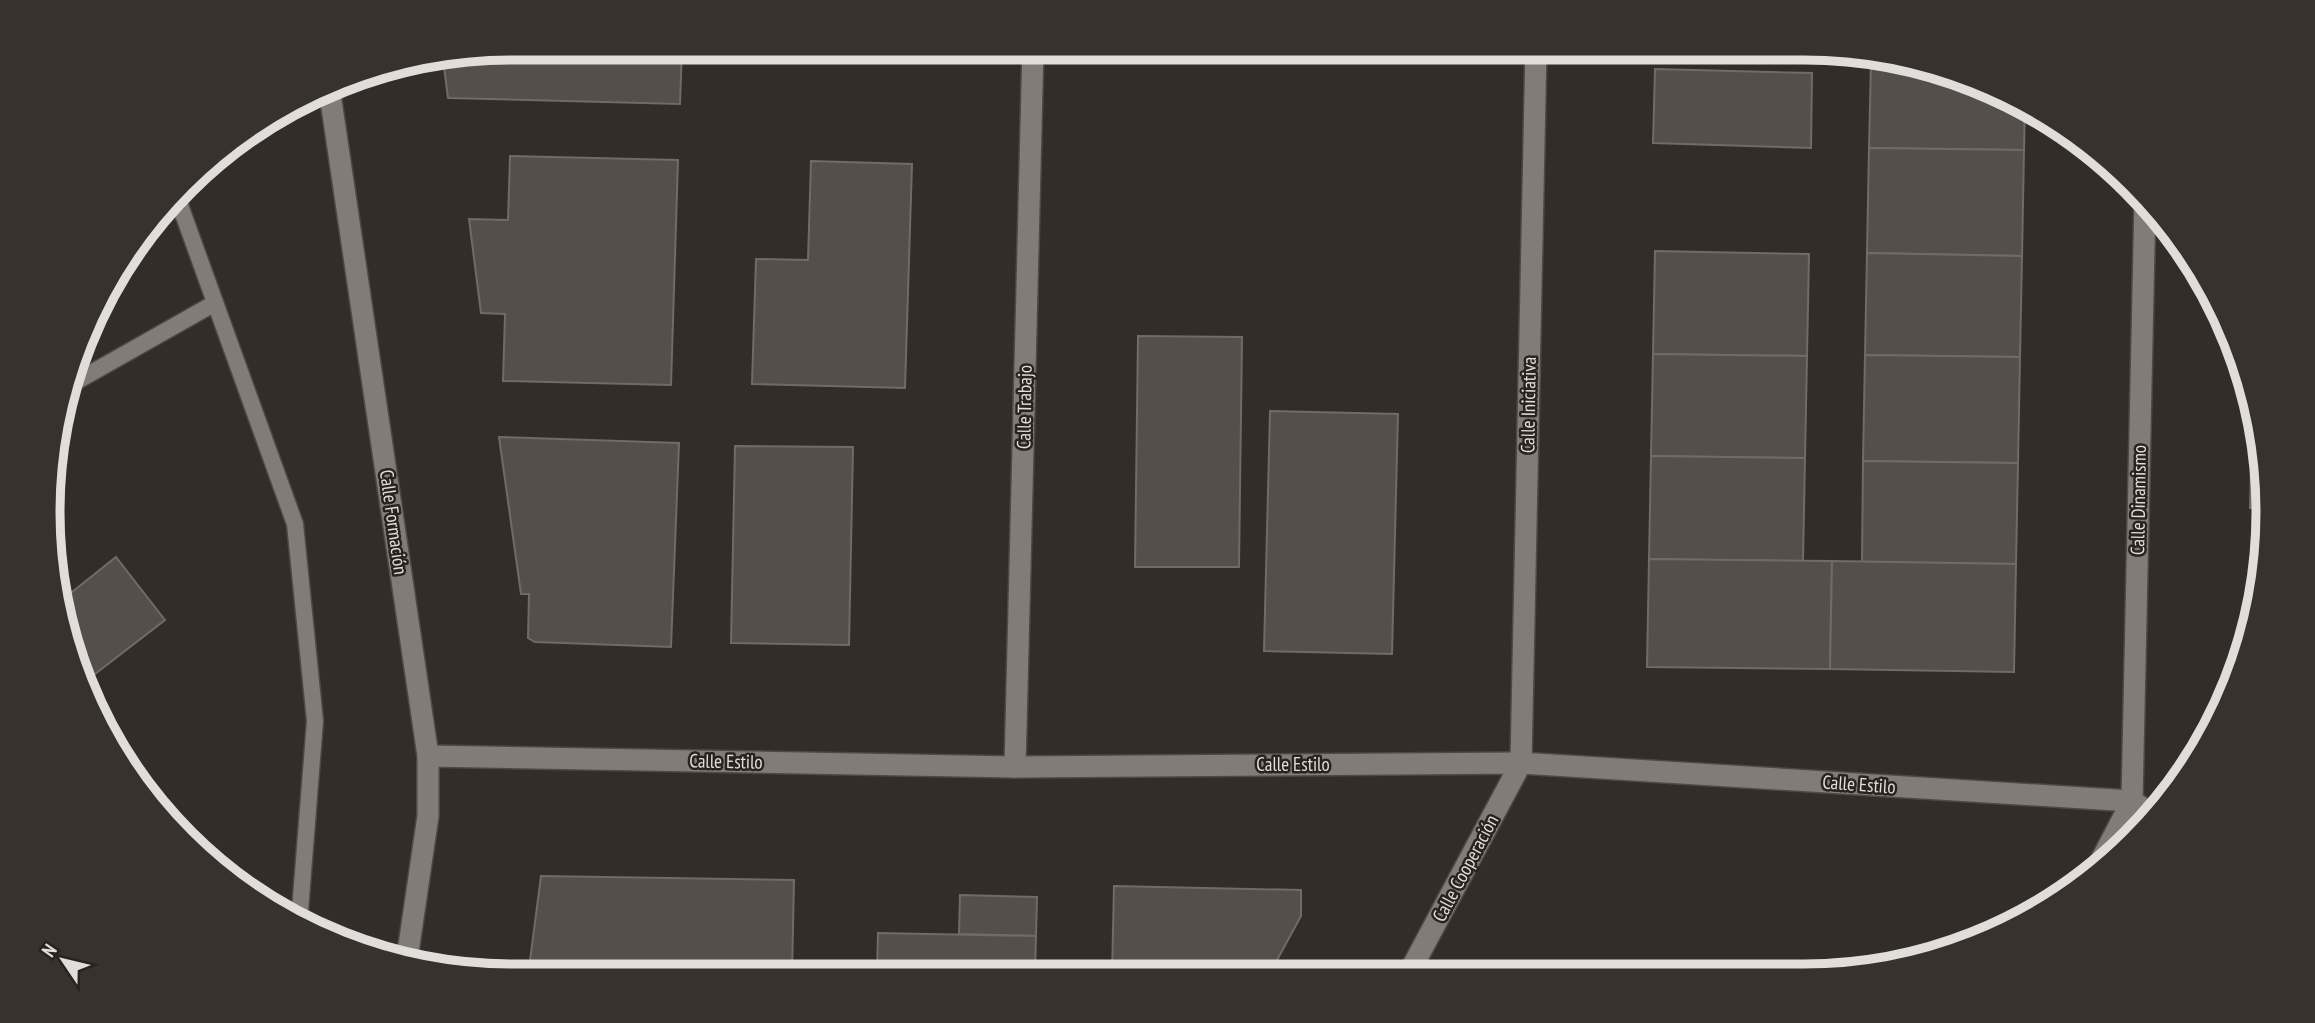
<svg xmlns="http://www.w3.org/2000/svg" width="2315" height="1023" font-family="'PT Sans Narrow',sans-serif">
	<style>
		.building { fill: #554f4b; stroke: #716b67; stroke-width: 2 }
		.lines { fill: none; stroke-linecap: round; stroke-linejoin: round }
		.lane-casing { stroke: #4d4946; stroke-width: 19 }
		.street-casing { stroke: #4d4946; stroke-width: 24 }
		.lane { stroke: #827c78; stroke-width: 16 }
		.street { stroke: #827c78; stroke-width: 21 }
		.labels { text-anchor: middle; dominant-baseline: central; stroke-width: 5; stroke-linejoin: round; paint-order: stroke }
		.street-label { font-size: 19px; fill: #e0ddda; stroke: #28231f }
		.rim { fill: none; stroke: #e0ddda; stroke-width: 9 }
	</style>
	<rect width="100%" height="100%" fill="#322d29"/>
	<!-- building -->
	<g class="building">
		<polygon points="512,47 682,47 680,104 448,98 443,59"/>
		<polygon points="1871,62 1893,62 1953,72 2025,104 2024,150 1869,148"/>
		<polygon points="1655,69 1812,73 1811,148 1653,143"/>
		<polygon points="1869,148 2024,150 2022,256 1867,253"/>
		<polygon points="510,156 678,160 671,385 503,381 505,314 481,313 469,219 508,220"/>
		<polygon points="811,161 912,164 905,388 752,384 756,259 808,260"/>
		<polygon points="1655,251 1809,254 1807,356 1653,354"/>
		<polygon points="1867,253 2022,256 2020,357 1865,355"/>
		<polygon points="1138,336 1242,337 1239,567 1135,567"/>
		<polygon points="1653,354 1807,356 1805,458 1651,456"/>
		<polygon points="1865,355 2020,357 2018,463 1863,461"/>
		<polygon points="2252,393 2259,432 2252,432"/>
		<polygon points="1270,411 1398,414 1392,654 1264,651"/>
		<polygon points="2252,432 2259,432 2267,482 2266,509 2250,508"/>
		<polygon points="499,437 679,443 671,647 535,642 528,638 529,594 521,594"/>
		<polygon points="735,446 853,447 849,645 731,643"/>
		<polygon points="1651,456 1805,458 1803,561 1649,559"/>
		<polygon points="1863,461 2018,463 2016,564 1862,562"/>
		<polygon points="116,557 165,620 86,681 57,604"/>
		<polygon points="1649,559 1832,561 1830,669 1647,667"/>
		<polygon points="1832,561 2016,564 2014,672 1830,669"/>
		<polygon points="541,876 794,880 792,975 528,976"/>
		<polygon points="1114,886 1301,890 1301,916 1270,973 1112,974"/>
		<polygon points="960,895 1037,897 1036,936 959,934"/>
		<polygon points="878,933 1036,936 1035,974 877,975"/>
	</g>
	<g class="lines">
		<defs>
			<g id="lane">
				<polyline points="177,197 295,524 315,721 299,923"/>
				<polyline points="70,385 215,303"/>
			</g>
			<g id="street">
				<polyline points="329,87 428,756 428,816 407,959"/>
				<polyline points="428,756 1015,767 1521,763 2132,801 2152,814"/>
				<polyline points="1015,767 1033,47"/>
				<polyline points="2096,870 2132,801 2145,200"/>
				<polyline points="1409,973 1521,763 1536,47"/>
			</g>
		</defs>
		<!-- lane casing -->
		<use href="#lane" class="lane-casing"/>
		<!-- street casing -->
		<use href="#street" class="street-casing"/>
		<!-- lane -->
		<use href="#lane" class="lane"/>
		<!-- street -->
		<use href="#street" class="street"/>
	</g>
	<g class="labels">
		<!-- street labels -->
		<g class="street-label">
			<text transform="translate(1528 405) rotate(-89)">Calle Iniciativa</text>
			<text transform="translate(1024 407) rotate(-89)">Calle Trabajo</text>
			<text transform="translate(2138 500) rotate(-89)">Calle Dinamismo</text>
			<text transform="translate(394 522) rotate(82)">Calle Formación</text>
			<text transform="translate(726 761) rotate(1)">Calle Estilo</text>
			<text x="1293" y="764">Calle Estilo</text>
			<text transform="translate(1859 784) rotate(4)">Calle Estilo</text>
			<text transform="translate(1465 868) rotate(-62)">Calle Cooperación</text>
		</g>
	</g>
	<!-- crop -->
	<path d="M0 0H2315V1023H0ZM512 60H1804A452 452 0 0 1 2256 512V512A452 452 0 0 1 1804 964H512A452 452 0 0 1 60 512V512A452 452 0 0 1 512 60Z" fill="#37322e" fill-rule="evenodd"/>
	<path class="rim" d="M512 60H1804A452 452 0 0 1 2256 512V512A452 452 0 0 1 1804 964H512A452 452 0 0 1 60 512V512A452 452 0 0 1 512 60Z"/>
	<!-- north arrow -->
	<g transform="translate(63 960) rotate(305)" stroke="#28231f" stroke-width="5" paint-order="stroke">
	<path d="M0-5L12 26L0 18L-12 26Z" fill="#e0ddda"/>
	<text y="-10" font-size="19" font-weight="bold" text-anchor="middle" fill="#e0ddda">N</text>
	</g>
</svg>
